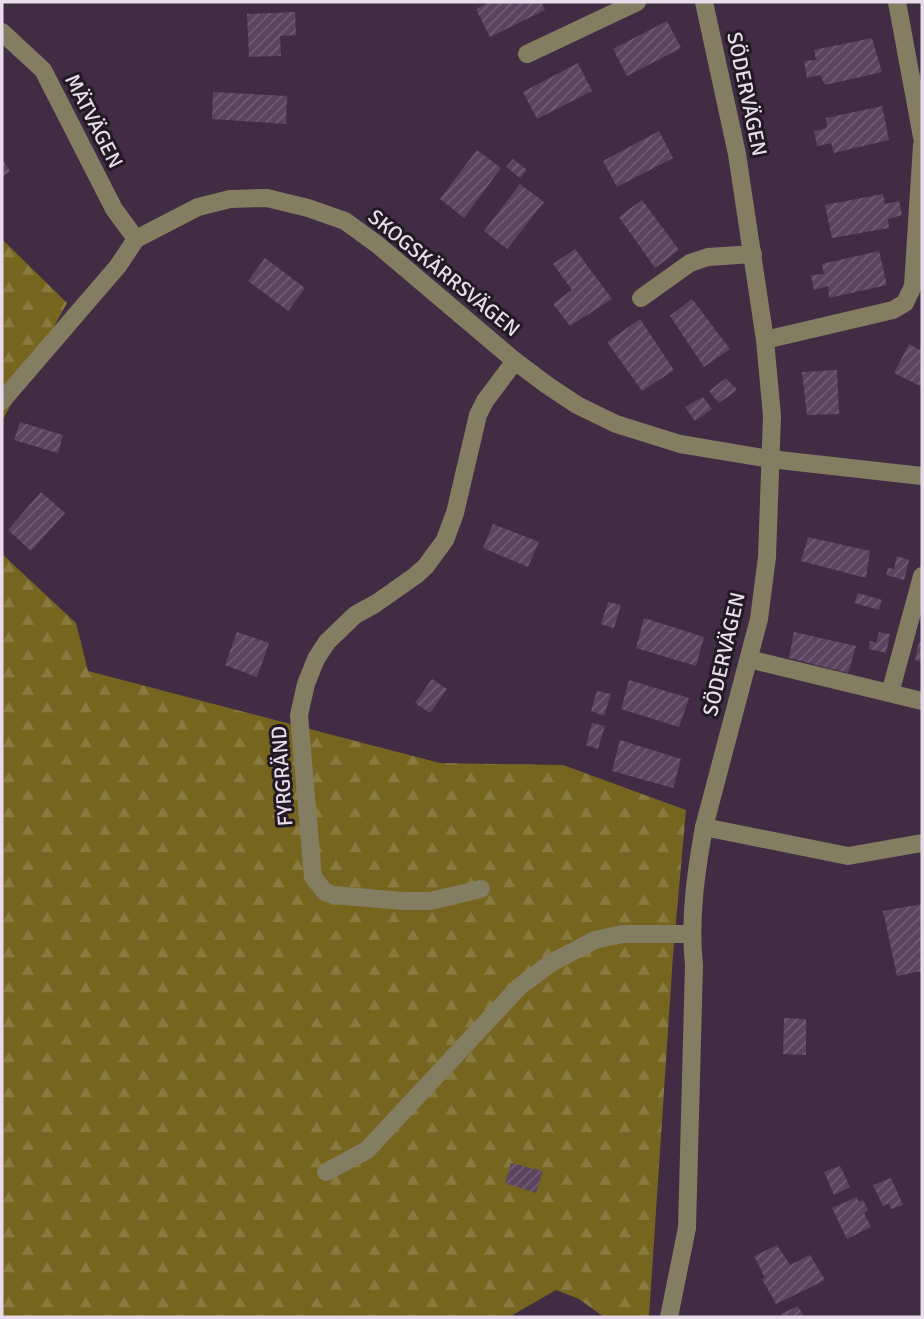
<svg xmlns="http://www.w3.org/2000/svg" width="924" height="1319" font-family="Signika,sans-serif">
	<style>
		.forest { fill: url(#forest-firs) }
		.building { fill: url(#building-hatch) }
		.lines { fill: none; stroke-linecap: round; stroke-linejoin: round }
		.minor { stroke: #837d61; stroke-width: 18 }
		.labels { text-anchor: middle; dominant-baseline: central; stroke-width: 6; stroke-linejoin: round; paint-order: stroke }
		.street-label { font-size: 21px; fill: #e9ddec; stroke: #211923 }
	</style>
	<defs>
		<pattern id="forest-firs" width="22" height="20" patternUnits="userSpaceOnUse" patternTransform="scale(1.75)"><rect width="22" height="20" fill="#75651f"/><path d="M5 1l3.5 6h-7zM16 11l3.5 6h-7z" fill="#897b40"/></pattern>
		<pattern id="building-hatch" width="6" height="6" patternUnits="userSpaceOnUse" patternTransform="scale(1.75)"><rect width="6" height="6" fill="#59455d"/><path d="M-1 1l2-2M0 6l6-6M5 7l2-2" fill="none" stroke="#715f74"/></pattern>
	</defs>
	<rect width="100%" height="100%" fill="#402d44"/>
	<!-- forest -->
	<g class="forest">
		<polygon points="2,239 67,303 2,421"/>
		<polygon points="2,554 76,623 88,671 440,763 563,765 686,810 673,955 649,1317 604,1317 579,1299 556,1290 509,1317 2,1317"/>
	</g>
	<!-- building -->
	<g class="building">
		<polygon points="490,2 541,2 545,10 490,37 476,9"/>
		<polygon points="295,12 296,35 280,36 281,56 249,57 247,14"/>
		<polygon points="667,21 681,48 627,76 613,49"/>
		<polygon points="872,38 882,72 825,85 820,75 807,78 804,61 816,60 814,50"/>
		<polygon points="578,63 592,91 537,119 523,92"/>
		<polygon points="213,92 287,96 286,124 212,119"/>
		<polygon points="882,106 889,140 834,153 831,143 817,146 814,131 827,128 826,118"/>
		<polygon points="659,131 673,158 617,187 603,161"/>
		<polygon points="477,150 501,168 464,218 440,199"/>
		<polygon points="2,159 10,171 2,177"/>
		<polygon points="513,159 527,170 520,178 506,167"/>
		<polygon points="520,184 544,202 507,249 484,231"/>
		<polygon points="883,194 885,204 899,201 902,215 888,219 889,228 832,238 825,205"/>
		<polygon points="642,200 679,250 655,268 619,217"/>
		<polygon points="575,249 612,299 570,326 553,304 572,290 553,264"/>
		<polygon points="879,251 887,285 829,298 828,286 814,290 811,275 824,274 822,264"/>
		<polygon points="265,258 305,288 288,311 248,281"/>
		<polygon points="692,299 730,349 704,367 670,316"/>
		<polygon points="640,319 674,370 642,391 607,342"/>
		<polygon points="909,344 922,351 922,387 894,373"/>
		<polygon points="837,370 839,414 807,415 802,372"/>
		<polygon points="726,378 737,390 719,403 709,391"/>
		<polygon points="703,397 712,409 695,421 685,407"/>
		<polygon points="20,422 63,435 58,453 14,440"/>
		<polygon points="41,492 65,513 31,551 8,530"/>
		<polygon points="493,524 539,542 528,567 483,548"/>
		<polygon points="808,537 870,551 866,578 801,561"/>
		<polygon points="897,556 909,560 904,580 886,575 888,568 894,569"/>
		<polygon points="858,593 882,600 879,610 854,603"/>
		<polygon points="608,602 621,605 614,628 601,624"/>
		<polygon points="644,618 704,637 696,666 636,648"/>
		<polygon points="237,632 269,643 257,677 225,665"/>
		<polygon points="794,632 856,646 848,673 789,658"/>
		<polygon points="879,632 890,634 886,653 869,649 870,641 876,643"/>
		<polygon points="919,642 922,643 922,662 915,660"/>
		<polygon points="432,679 447,689 430,713 415,703"/>
		<polygon points="629,680 689,698 679,727 621,709"/>
		<polygon points="597,691 611,694 604,716 591,711"/>
		<polygon points="592,723 605,726 598,749 586,745"/>
		<polygon points="620,740 681,759 673,788 612,771"/>
		<polygon points="922,904 922,971 897,976 883,911"/>
		<polygon points="784,1018 806,1019 806,1055 783,1054"/>
		<polygon points="511,1163 543,1171 536,1193 505,1183"/>
		<polygon points="840,1166 850,1187 834,1195 824,1172"/>
		<polygon points="891,1178 903,1205 891,1209 889,1203 883,1206 873,1185"/>
		<polygon points="857,1197 859,1202 863,1200 868,1210 864,1213 871,1227 847,1239 832,1208"/>
		<polygon points="777,1245 790,1265 810,1255 825,1280 776,1304 762,1279 765,1278 754,1256"/>
		<polygon points="798,1306 804,1317 783,1317 781,1314"/>
	</g>
	<g class="lines">
		<!-- minor -->
		<g class="minor">
			<polyline points="897,2 922,137"/>
			<polyline points="2,32 43,70 114,209 136,239"/>
			<polyline points="527,54 637,2"/>
			<polyline points="641,298 690,263 708,257 753,254"/>
			<polyline points="765,340 893,310 905,303 913,286 922,145"/>
			<polyline points="2,401 118,266 136,239 198,207 230,199 267,198 308,208 345,221 378,245 515,361 547,385 577,405 616,424 680,444 770,459 922,476"/>
			<polyline points="749,659 922,701"/>
			<polyline points="890,693 922,576"/>
			<polyline points="704,827 848,856 922,843"/>
			<polyline points="481,889 430,901 403,901 333,895 325,892 313,877 299,715 306,684 316,659 327,642 355,615 375,604 415,576 426,566 445,540 455,513 478,415 485,401 515,361"/>
			<polyline points="326,1172 367,1150 519,987 551,963 595,940 622,934 691,934"/>
			<path d="M669,1317L687,1228L694,965C689,919 696,872 704,827L759,619L767,557L772,416L765,340L737,154L704,2"/>
		</g>
	</g>
	<g class="labels">
		<!-- street labels -->
		<g class="street-label">
			<text transform="translate(747 94) rotate(78)">SÖDERVÄGEN</text>
			<text transform="translate(94 121) rotate(63)">MÄTVÄGEN</text>
			<text transform="translate(444 273) rotate(39)">SKOGSKÄRRSVÄGEN</text>
			<text transform="translate(724 654) rotate(-77)">SÖDERVÄGEN</text>
			<text transform="translate(282 776) rotate(-94)">FYRGRÄND</text>
		</g>
	</g>
	<!-- border -->
	<rect width="924" height="1319" fill="none" stroke="#e9ddec" stroke-width="7"/>
</svg>
